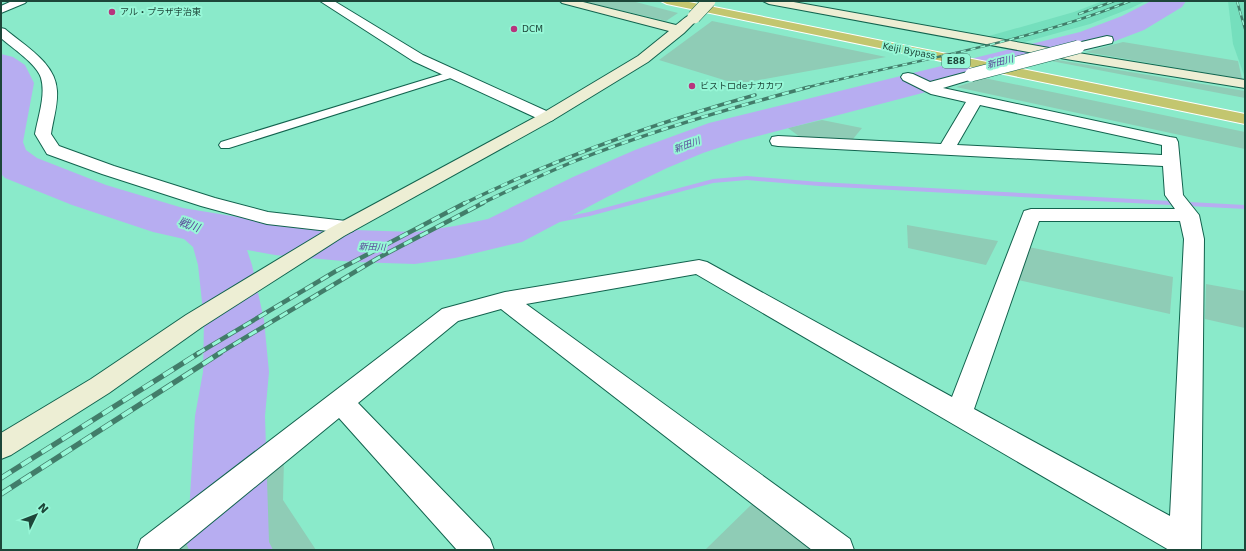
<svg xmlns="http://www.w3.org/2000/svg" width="1246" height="551" font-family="'DejaVu Sans','Noto Sans JP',sans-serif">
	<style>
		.built { fill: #75dfbd }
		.green { fill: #8fccb6 }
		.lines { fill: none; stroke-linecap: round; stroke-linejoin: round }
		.stream { fill: #b7adf1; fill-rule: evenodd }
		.river { fill: #b7adf1; fill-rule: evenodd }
		.lane-casing { stroke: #12634e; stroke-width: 2 }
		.street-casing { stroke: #12634e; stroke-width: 2 }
		.secondary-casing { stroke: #12634e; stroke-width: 2 }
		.highway-casing { stroke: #fff; stroke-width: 2 }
		.lane { fill: #fff; fill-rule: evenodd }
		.street { fill: #fff; fill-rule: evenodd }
		.secondary { fill: #edeed4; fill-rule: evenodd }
		.highway { fill: #c3c66f; fill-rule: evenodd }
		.rail-far3-casing { stroke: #427d6a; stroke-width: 2.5 }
		.rail-far2-casing { stroke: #427d6a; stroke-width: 3.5 }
		.rail-far1-casing { stroke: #427d6a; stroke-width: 4.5 }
		.rail-casing { stroke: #427d6a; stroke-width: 5.5 }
		.rail-far3 { stroke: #97f7d7; stroke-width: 1.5; stroke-dasharray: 5; stroke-linecap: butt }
		.rail-far2 { stroke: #97f7d7; stroke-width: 2.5; stroke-dasharray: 7; stroke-linecap: butt }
		.rail-far1 { stroke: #97f7d7; stroke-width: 3; stroke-dasharray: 9; stroke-linecap: butt }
		.rail { stroke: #97f7d7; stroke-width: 4; stroke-dasharray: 12; stroke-linecap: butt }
		.street-bridge-casing { stroke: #12634e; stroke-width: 14; stroke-linecap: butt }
		.secondary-bridge-casing { stroke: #12634e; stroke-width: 14; stroke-linecap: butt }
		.street-bridge { stroke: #fff; stroke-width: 13 }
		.secondary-bridge { stroke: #edeed4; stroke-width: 13 }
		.poi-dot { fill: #b7347d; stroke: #97f7d7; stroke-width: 1.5 }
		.labels { text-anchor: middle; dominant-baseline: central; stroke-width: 4; stroke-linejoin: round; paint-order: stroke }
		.far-poi-label { font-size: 9px; fill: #1d4639; stroke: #97f7d7; text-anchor: start }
		.far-street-label { font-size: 9px; fill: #1d4639; stroke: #97f7d7 }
		.shield { fill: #97f7d7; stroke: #427b68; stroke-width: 1 }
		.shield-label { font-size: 9px; font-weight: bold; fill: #1d4639 }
		.far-water-label { font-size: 9px; font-style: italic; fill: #594798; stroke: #97f7d7 }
		.water-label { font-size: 11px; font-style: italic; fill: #594798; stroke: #97f7d7 }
	</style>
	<rect width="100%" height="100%" fill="#8aeaca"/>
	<!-- built -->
	<g class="built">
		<polygon points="1103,1 1146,1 1129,9 1090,24 1025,42 989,36 1074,12"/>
		<polygon points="1228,1 1245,1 1245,78 1233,44"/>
	</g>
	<!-- green -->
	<g class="green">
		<polygon points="582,1 632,1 678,13 666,21"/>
		<polygon points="712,21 886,57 737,84 659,60"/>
		<polygon points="1123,42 1238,61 1242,79 1085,52"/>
		<polygon points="1058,60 1245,91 1245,98 1051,61"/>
		<polygon points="984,78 1245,132 1245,149 956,87"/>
		<polygon points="822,120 862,128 853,139 800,137 788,128"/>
		<polygon points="907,225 998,241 986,265 908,248"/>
		<polygon points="1024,246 1173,277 1170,314 1014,279"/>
		<polygon points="1206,284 1245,291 1245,328 1205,319"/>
		<polygon points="284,458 283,500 316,550 175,550"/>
		<polygon points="753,503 812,550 705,550"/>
	</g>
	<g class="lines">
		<!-- stream -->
		<polygon class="stream" points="747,176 819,182 1245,205 1245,209 819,186 747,180 713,183 590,216 504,233 500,231 504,229 589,212 713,179"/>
		<!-- river -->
		<polygon class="river" points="1151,1 1186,1 1182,7 1144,30 1102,46 739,141 703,153 667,168 607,197 522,242 455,258 415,264 354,262 275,255 247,250 252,265 264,320 269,372 265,416 269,542 273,550 189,550 187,545 195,416 203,372 204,320 198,265 193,247 184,239 153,232 72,205 5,178 1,174 1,54 13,57 25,65 34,83 23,142 26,150 37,158 106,185 183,208 275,223 354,230 415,232 455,226 488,219 573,177 635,150 709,123 1080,32 1122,16"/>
		<defs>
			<polygon id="lane" points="453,71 457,72 458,74 457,76 229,148 221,148 219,145 221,142"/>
			<g id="street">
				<polygon points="12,1 27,1 25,3 1,13 1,6"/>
				<polygon points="320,1 334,1 423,55 553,114 555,117 553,120 547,122 541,120 413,61"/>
				<path d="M1,28L5,29C25,46 56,63 57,91C58,105 53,120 51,134L59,146L114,166L215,198L268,212L346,221L353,223L356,227L353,231L346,233L267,224L201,206L102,174L47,154L35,134C38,117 46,95 41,78C37,64 12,48 1,38Z"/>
				<polygon points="1107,36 1112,37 1113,40 1112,43 1078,51 1073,50 1071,47 1073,44"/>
				<path d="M971,71L976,72L978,75L976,78L943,88L1170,137L1176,138L1178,142L1183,195L1199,215L1204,239L1201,550H1169L696,274L526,304L850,539L854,550H812L501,309L458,321L358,403L490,539L494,550H457L339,418L178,550H137L141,539L442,309L505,292L699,260L707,262L952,397L1024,211L1031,209H1175L1165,195L1163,166L778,146L772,145L770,141L772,137L778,136L941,144L966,102L931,94L903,80L901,77L903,74L908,73L913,74L930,82ZM980,105L1162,145V155L957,145ZM1039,221H1180L1184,239L1170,516L974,409Z"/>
			</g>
			<g id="secondary">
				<path d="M560,1H579L676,25C683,20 689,12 698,14L700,17L684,33L648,62L553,120L344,236L202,327L109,393L11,455L1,459V433L91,379L186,315L330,228L541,114L638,56L669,31L562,3Z"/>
				<polygon points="763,1 788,1 1066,51 1245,80 1245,88 1066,59 769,4"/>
			</g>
			<polygon id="highway" points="661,1 684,1 1245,114 1245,124 667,4"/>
		</defs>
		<!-- lane casing -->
		<use href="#lane" class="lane-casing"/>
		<!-- street casing -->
		<use href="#street" class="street-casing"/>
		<!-- secondary casing -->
		<use href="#secondary" class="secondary-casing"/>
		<!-- highway casing -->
		<use href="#highway" class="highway-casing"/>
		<!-- lane -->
		<use href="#lane" class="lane"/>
		<!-- street -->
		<use href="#street" class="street"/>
		<!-- secondary -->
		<use href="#secondary" class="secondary"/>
		<!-- highway -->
		<use href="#highway" class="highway"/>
		<defs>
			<g id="rail-far3">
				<polyline points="1237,1 1245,29"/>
				<polyline points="1079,14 1114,1"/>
				<path d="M805,88C914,60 1026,43 1130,1"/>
			</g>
			<g id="rail-far2">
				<path d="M463,204C557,158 655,123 755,95"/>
				<path d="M480,204C512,189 543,174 575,161C651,131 730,108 809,87"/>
			</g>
			<g id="rail-far1">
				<polyline points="197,354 336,271 465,203"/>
				<polyline points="218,354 378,258 483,203"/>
			</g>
			<g id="rail">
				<polyline points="1,478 199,353"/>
				<polyline points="1,494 220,353"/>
			</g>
		</defs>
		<!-- rail-far3 casing -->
		<use href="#rail-far3" class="rail-far3-casing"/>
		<!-- rail-far2 casing -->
		<use href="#rail-far2" class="rail-far2-casing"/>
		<!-- rail-far1 casing -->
		<use href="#rail-far1" class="rail-far1-casing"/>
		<!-- rail casing -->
		<use href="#rail" class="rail-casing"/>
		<!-- rail-far3 -->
		<use href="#rail-far3" class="rail-far3"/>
		<!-- rail-far2 -->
		<use href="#rail-far2" class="rail-far2"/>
		<!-- rail-far1 -->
		<use href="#rail-far1" class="rail-far1"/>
		<!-- rail -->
		<use href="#rail" class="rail"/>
		<defs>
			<polyline id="street-bridge" points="971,75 1078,47"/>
			<polyline id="secondary-bridge" points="694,17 709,1"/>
		</defs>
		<!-- street-bridge casing -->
		<use href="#street-bridge" class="street-bridge-casing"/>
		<!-- secondary-bridge casing -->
		<use href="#secondary-bridge" class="secondary-bridge-casing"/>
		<!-- street-bridge -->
		<use href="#street-bridge" class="street-bridge"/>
		<!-- secondary-bridge -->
		<use href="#secondary-bridge" class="secondary-bridge"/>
	</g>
	<!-- markers -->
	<g class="poi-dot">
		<circle cx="112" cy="12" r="4"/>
		<circle cx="514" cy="29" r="4"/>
		<circle cx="692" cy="86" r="4"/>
	</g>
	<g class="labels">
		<!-- far-poi labels -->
		<g class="far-poi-label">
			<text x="120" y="12">アル・プラザ宇治東</text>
			<text x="522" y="29">DCM</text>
			<text x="700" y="86">ビストロdeナカカワ</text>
		</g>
		<!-- far-street labels -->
		<g class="far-street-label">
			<text transform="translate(909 51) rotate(11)">Keiji Bypass</text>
		</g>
		<!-- shield labels -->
		<rect class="shield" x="942" y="54" width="28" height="14" rx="3"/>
		<g class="shield-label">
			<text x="956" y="61">E88</text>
		</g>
		<!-- far-water labels -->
		<g class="far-water-label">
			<text transform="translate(1000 62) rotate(-14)">新田川</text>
			<text transform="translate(687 145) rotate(-20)">新田川</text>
			<text transform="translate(372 247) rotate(2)">新田川</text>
		</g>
		<!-- water labels -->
		<g class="water-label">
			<text transform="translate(189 225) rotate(19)">戦川</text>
		</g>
	</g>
	<!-- border -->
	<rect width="1246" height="551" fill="none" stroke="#1d4639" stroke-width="4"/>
	<!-- north arrow -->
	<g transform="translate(36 515) rotate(47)" stroke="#97f7d7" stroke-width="3" paint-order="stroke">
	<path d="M0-3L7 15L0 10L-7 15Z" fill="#1d4639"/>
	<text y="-6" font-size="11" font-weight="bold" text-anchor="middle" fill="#1d4639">N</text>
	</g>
</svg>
